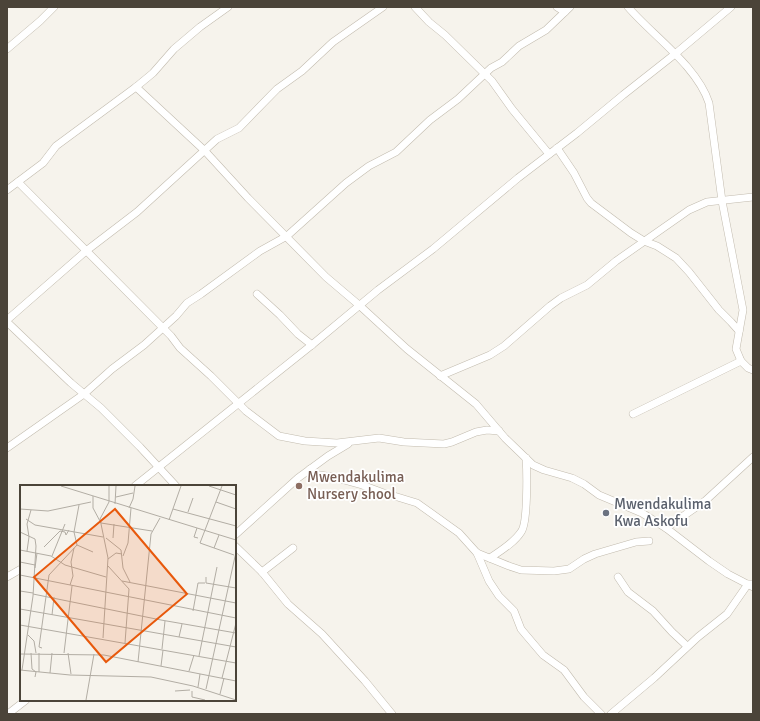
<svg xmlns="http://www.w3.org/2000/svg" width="760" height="721" font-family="Signika,sans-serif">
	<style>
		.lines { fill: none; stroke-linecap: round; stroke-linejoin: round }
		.minor-casing { stroke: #c2bbae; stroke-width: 8 }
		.minor { stroke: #fff; stroke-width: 7 }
		.education-dot { fill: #8d6e63; stroke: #fff; stroke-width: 1.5 }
		.worship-dot { fill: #6b7280; stroke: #fff; stroke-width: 1.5 }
		.labels { text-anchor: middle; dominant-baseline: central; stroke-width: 3.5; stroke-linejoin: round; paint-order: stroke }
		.education-label { font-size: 15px; fill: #785e54; stroke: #fff; text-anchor: start }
		.worship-label { font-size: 15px; fill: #5b616d; stroke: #fff; text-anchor: start }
		.inset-road { fill: none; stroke: #b2ada4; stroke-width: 1 }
		.view { fill: #e8590c; fill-opacity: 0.15; stroke: #e8590c; stroke-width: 2 }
		.inset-edge { fill: none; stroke: #4b4439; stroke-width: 2 }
	</style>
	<rect width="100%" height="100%" fill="#f6f3ec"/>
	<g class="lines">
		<defs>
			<g id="minor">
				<polyline points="415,7 429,22 445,35 492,81 512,109 549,154"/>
				<polyline points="557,7 565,12"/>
				<path d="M628,7C653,36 697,66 709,103L722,201L743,310L736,349L741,361L748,368L753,370"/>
				<polyline points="7,49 40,21 54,7"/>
				<polyline points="136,87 205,151 248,198 326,277 359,305 407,349 476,404 505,438 533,465 544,470 572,478 584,484 599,495 642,513 666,528 709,561 728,574 753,587"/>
				<polyline points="557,148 574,173 587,198 591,203 631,233 644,241 657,246 676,258 689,272 719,310 731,322 739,331"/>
				<polyline points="18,182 171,336 180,348 211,376 246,411 279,436 305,441 337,443 379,438 404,442 444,444 452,442 476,432 487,430 499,431"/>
				<polyline points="7,190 43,163 56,146 136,87 153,73 174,49 200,27 228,7"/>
				<polyline points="257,294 280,315 298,334 312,345"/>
				<polyline points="7,320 86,251 137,212 217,139 239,128 277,89 302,71 333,42 383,7"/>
				<polyline points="7,322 71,383 101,408 140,447 176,486"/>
				<polyline points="440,376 490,355 504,346 550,306 561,298 587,285 616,261 689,210 707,202 753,197"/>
				<polyline points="633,414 741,361"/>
				<polyline points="7,448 84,394 112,369 144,345 176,316 187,303 201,294 260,251 287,236 346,183 369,166 396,152 430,120 458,99 491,68 502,62 519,46 546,30 570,7"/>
				<polyline points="310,469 313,474 333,477 362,485 381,492 417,503 459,533 477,553 509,566 521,570 554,571 569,569 584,559 595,554 636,542 649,541"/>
				<polyline points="135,486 313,344 378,290 433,249 518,178 577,133 623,95 675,54 731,7"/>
				<polyline points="666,528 705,501 753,457"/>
				<polyline points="235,535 298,478 328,456 348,444"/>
				<polyline points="235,546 262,572 288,604 322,634 365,681 392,714"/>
				<polyline points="477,553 489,581 499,596 514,611 521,629 526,635 543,655 564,670 584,697 601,714"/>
				<path d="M490,558C500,551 514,543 521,532C528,524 527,471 526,458"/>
				<polyline points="262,572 293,548"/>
				<polyline points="7,577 21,569"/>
				<polyline points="618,577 628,592 653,611 672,632 687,646"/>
				<polyline points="8,714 26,700"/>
				<polyline points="611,714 654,678 698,637 727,614 748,584 752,584"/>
			</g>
		</defs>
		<!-- minor casing -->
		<use href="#minor" class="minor-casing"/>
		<!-- minor -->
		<use href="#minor" class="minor"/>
	</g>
	<!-- markers -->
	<circle class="education-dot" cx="299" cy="486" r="4"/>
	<circle class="worship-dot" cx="606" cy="513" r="4"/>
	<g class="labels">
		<!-- education labels -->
		<g class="education-label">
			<text x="307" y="477">Mwendakulima<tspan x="307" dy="17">Nursery shool</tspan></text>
		</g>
		<!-- worship labels -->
		<g class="worship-label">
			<text x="614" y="504">Mwendakulima<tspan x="614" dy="17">Kwa Askofu</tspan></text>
		</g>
	</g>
	<!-- overview -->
	<g transform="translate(20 485)">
		<rect width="216" height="216" fill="#f6f3ec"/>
		<path class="inset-road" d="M41,1L216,55M189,1L216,10M202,1L180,58L214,70M73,11V23L81,38L132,46M96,12L113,8M196,17L216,24M95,19L96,1M109,23L113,14L115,1M0,24L28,26L71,17M153,24L216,41M168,27L173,13M6,34L15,40L83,52M149,35L161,1M177,43L174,52L178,53M0,47L15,54L16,61L13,111L2,185M86,53L101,65L103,83L110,97M93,53L94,39M57,60L73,67M24,62L40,46L45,47L46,50L49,45M194,63L199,50M0,65L31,71L45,80L86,92M7,66L9,52L7,39L11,25M32,71L45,39M103,71L108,58L111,23M88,74L96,68L102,69M0,77L15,80M88,81L109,104L105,158M15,83L17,68M0,90L216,133M186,92V98L216,103M102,96L216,118M50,100L53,91L51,77L54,63M0,106L13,108M13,109L141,135L216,148M0,124L216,162M173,126L178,98H185M32,130L34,112M0,140L216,178M8,150L14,156L16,168M159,152L162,139M83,153L88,73L80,34L89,17V1M22,163L19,162L29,90L57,60L54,47L59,20M142,164L145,136M11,168L12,184L16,187L15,192M44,168L52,101M48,168L51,189M0,169L84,170L216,196M179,171L197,82M118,177L131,49L140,33M141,181L143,165M0,185L50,190L131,192L173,201L216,215M169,186L174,170M19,187V168M30,188L32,168M202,193L216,138M178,202L180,189M186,204L216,67M155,206L170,205M172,206V212L185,215M200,209L204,193M66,215L74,169"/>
		<path class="view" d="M95,24L167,109L86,177L14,92Z"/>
		<rect width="216" height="216" class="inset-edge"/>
	</g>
	<!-- border -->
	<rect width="760" height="721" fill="none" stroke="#4b4439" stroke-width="16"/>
</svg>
